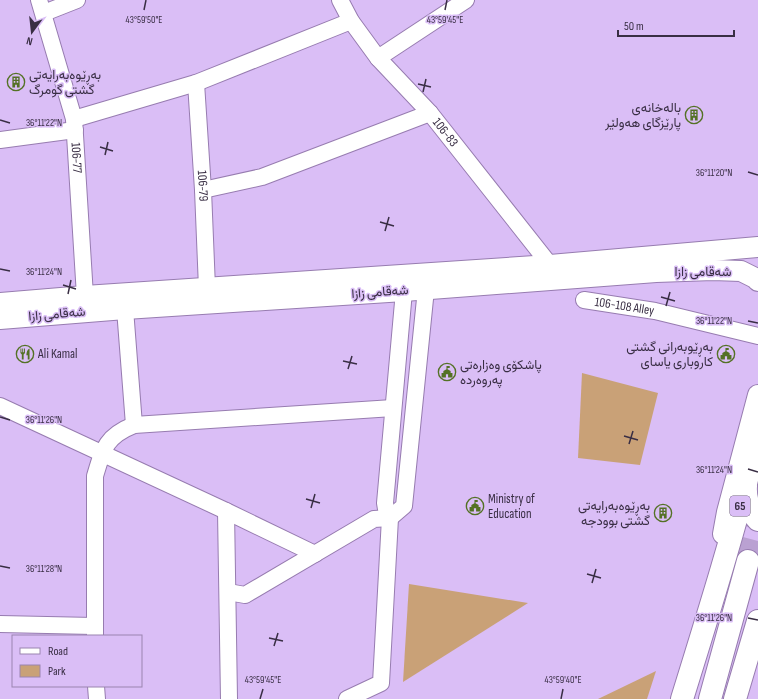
<svg xmlns="http://www.w3.org/2000/svg" width="758" height="699" font-family="'Sofia Sans Condensed',Vazirmatn,sans-serif">
	<style>
		.green { fill: #c9a177 }
		.lines { fill: none; stroke-linecap: round; stroke-linejoin: round }
		.trunk-tunnel { stroke: #baa1d2; stroke-width: 22; stroke-dasharray: 22 11; stroke-linecap: butt }
		.minor-casing { stroke: #977cb0; stroke-width: 18 }
		.tertiary-casing { stroke: #977cb0; stroke-width: 22 }
		.trunk-casing { stroke: #977cb0; stroke-width: 24 }
		.minor { stroke: #fff; stroke-width: 16 }
		.tertiary { stroke: #fff; stroke-width: 20 }
		.trunk { stroke: #fff; stroke-width: 22 }
		.ticks { fill: none; stroke: #392e44; stroke-width: 1.5 }
		.labels { text-anchor: middle; dominant-baseline: central; stroke-width: 3; stroke-linejoin: round; paint-order: stroke }
		.shield { fill: #dabef6; stroke: #695979; stroke-width: 1 }
		.shield-label { font-size: 12px; font-weight: bold; fill: #392e44 }
		.poi-label { font-size: 13px; fill: #392e44; stroke: #dabef6; text-anchor: start }
		.street-label { font-size: 13px; fill: #392e44; stroke: #dabef6 }
		.ticks-label { font-size: 10px; text-anchor: middle; fill: #392e44; stroke: #dabef6; stroke-width: 3; stroke-linejoin: round; paint-order: stroke }
	</style>
	<rect width="100%" height="100%" fill="#dabef6"/>
	<!-- green -->
	<g class="green">
		<polygon points="582,373 658,393 640,465 578,458"/>
		<polygon points="409,584 528,603 403,682"/>
		<polygon points="656,671 647,699 598,699"/>
	</g>
	<g class="lines">
		<!-- trunk-tunnel -->
		<polyline class="trunk-tunnel" points="748,561 758,523"/>
		<defs>
			<g id="minor">
				<path id="s1" d="M39,0L74,119L85,296"/>
				<path id="s2" d="M340,0L351,21L378,58L430,113L550,265"/>
				<polyline points="44,13 77,0"/>
				<polyline points="378,58 466,0"/>
				<path id="s3" d="M196,83L203,190L207,288"/>
				<polyline points="74,119 196,83 351,21"/>
				<polyline points="0,140 75,130"/>
				<polyline points="203,190 262,177 430,113"/>
				<path id="s4" d="M584,300L655,311L758,336"/>
				<polyline points="125,309 134,425"/>
				<polyline points="0,406 226,511 315,554"/>
				<polyline points="226,511 229,699"/>
				<polyline points="228,592 245,595 374,519 390,518 404,506 426,289"/>
				<polyline points="0,624 94,626"/>
				<path d="M95,636V476C103,449 106,436 134,425L393,408"/>
				<polyline points="96,686 97,699"/>
				<polyline points="347,699 381,683 390,518 386,509 385,503 404,291"/>
			</g>
			<g id="tertiary">
				<polyline points="0,303 85,296 550,265 758,247"/>
				<polyline points="0,319 125,309 404,291 656,272 713,270 741,271 755,278 758,281"/>
				<polyline points="723,534 727,512 758,395"/>
			</g>
			<g id="trunk">
				<path d="M746,486C745,500 749,510 758,520"/>
				<path d="M682,699C709,612 736,525 758,437"/>
				<polyline points="710,699 748,561"/>
				<polyline points="735,699 758,621"/>
			</g>
		</defs>
		<!-- minor casing -->
		<use href="#minor" class="minor-casing"/>
		<!-- tertiary casing -->
		<use href="#tertiary" class="tertiary-casing"/>
		<!-- trunk casing -->
		<use href="#trunk" class="trunk-casing"/>
		<!-- minor -->
		<use href="#minor" class="minor"/>
		<!-- tertiary -->
		<use href="#tertiary" class="tertiary"/>
		<!-- trunk -->
		<use href="#trunk" class="trunk"/>
	</g>
	<!-- ticks -->
	<path class="ticks" d="M144,10L146,0M445,10L447,0M418,84L431,87M423,92L426,79M0,120L10,123M100,147L113,151M105,155L108,142M748,172L758,175M380,222L394,226M385,231L389,217M0,269L10,271M63,285L76,289M68,294L71,280M661,297L675,301M666,306L670,292M748,321L758,323M343,361L357,364M348,369L352,356M0,417L10,420M624,436L638,440M629,444L633,431M748,469L758,472M306,499L320,503M311,508L315,494M0,566L10,568M587,574L601,578M592,583L596,569M748,618L758,620M269,638L283,641M274,646L278,633M260,699L263,689M561,699L563,689"/>
	<!-- icons -->
	<defs>
		<symbol id="building-ring" viewBox="-11 -11 22 22"><circle r="9.5" fill="#dabef6" stroke="#547125" stroke-width="1.5"/><path d="M-4-6H4V6H1V3H-1V6H-4ZM-2.5-4.3h1.7v1.8h-1.7ZM.8-4.3h1.7v1.8H.8ZM-2.5-1h1.7V.8h-1.7ZM.8-1h1.7V.8H.8Z" fill="#547125"/></symbol>
		<symbol id="restaurant-ring" viewBox="-11 -11 22 22"><circle r="9.5" fill="#dabef6" stroke="#547125" stroke-width="1.5"/><path d="M-5-6h1v4h1v-4h1v4h1v-4h1v5L-1.5 .5V6h-2V.5L-5-1ZM5-6V6H3V1.5H1.5Q1.5-4 5-6Z" fill="#547125"/></symbol>
		<symbol id="civic-ring" viewBox="-11 -11 22 22"><circle r="9.5" fill="#dabef6" stroke="#547125" stroke-width="1.5"/><path d="M-.6-6.5H3V-4.5H.6V-3L4-1V1h2V6H-6V1h2V-1L-.6-3ZM-1.2 2.5V6h2.4V2.5Z" fill="#547125"/></symbol>
	</defs>
	<g fill-rule="evenodd">
		<use href="#building-ring" x="6" y="72" width="20" height="20"/>
		<use href="#building-ring" x="684" y="105" width="20" height="20"/>
		<use href="#restaurant-ring" x="15" y="344" width="20" height="20"/>
		<use href="#civic-ring" x="716" y="344" width="20" height="20"/>
		<use href="#civic-ring" x="437" y="362" width="20" height="20"/>
		<use href="#civic-ring" x="465" y="496" width="20" height="20"/>
		<use href="#building-ring" x="653" y="503" width="20" height="20"/>
	</g>
	<g class="labels">
		<!-- shield labels -->
		<rect class="shield" x="730" y="496" width="20" height="20" rx="3"/>
		<g class="shield-label">
			<text x="740" y="506">65</text>
		</g>
		<!-- poi labels -->
		<g class="poi-label">
			<text x="29" y="75">بەڕێوەبەرایەتی<tspan x="29" dy="15">گشتی گومرگ</tspan></text>
			<text x="681" y="108" text-anchor="end">بالەخانەی<tspan x="681" dy="15">پارێزگای هەولێر</tspan></text>
			<text x="713" y="347" text-anchor="end">بەڕێوبەرانی گشتی<tspan x="713" dy="15">کاروباری یاسای</tspan></text>
			<text x="38" y="354">Ali Kamal</text>
			<text x="460" y="365">پاشکۆی وەزارەتی<tspan x="460" dy="15">پەروەردە</tspan></text>
			<text x="488" y="499">Ministry of<tspan x="488" dy="15">Education</tspan></text>
			<text x="650" y="506" text-anchor="end">بەڕێوەبەرایەتی<tspan x="650" dy="15">گشتی بوودجە</tspan></text>
		</g>
		<!-- street labels -->
		<g class="street-label">
			<text stroke="none"><textPath href="#s2" startOffset="170">106-83</textPath></text>
			<text stroke="none"><textPath href="#s1" startOffset="163">106-77</textPath></text>
			<text stroke="none"><textPath href="#s3" startOffset="103">106-79</textPath></text>
			<text x="703" y="272">شەقامی زازا</text>
			<text transform="translate(380 292) rotate(-4)">شەقامی زازا</text>
			<text stroke="none"><textPath href="#s4" startOffset="41">106-108 Alley</textPath></text>
			<text transform="translate(57 314) rotate(-5)">شەقامی زازا</text>
		</g>
	</g>
	<g class="ticks-label">
		<text x="144" y="23">43°59'50"E</text>
		<text x="445" y="23">43°59'45"E</text>
		<text x="44" y="126">36°11'22"N</text>
		<text x="714" y="176">36°11'20"N</text>
		<text x="44" y="275">36°11'24"N</text>
		<text x="714" y="324">36°11'22"N</text>
		<text x="44" y="423">36°11'26"N</text>
		<text x="714" y="473">36°11'24"N</text>
		<text x="44" y="572">36°11'28"N</text>
		<text x="714" y="621">36°11'26"N</text>
		<text x="263" y="683">43°59'45"E</text>
		<text x="563" y="683">43°59'40"E</text>
	</g>
	<!-- legend -->
	<rect x="12" y="635" width="130" height="52" fill="#dabef6" stroke="#9a84af"/>
	<rect x="20" y="648" width="20" height="6" fill="#ffffff" stroke="#9a84af"/>
	<text x="48" y="655" font-size="12" fill="#392e44">Road</text>
	<rect x="20" y="665" width="20" height="12" fill="#c9a177" stroke="#9a84af"/>
	<text x="48" y="675" font-size="12" fill="#392e44">Park</text>
	<!-- north arrow -->
	<g transform="translate(32 32) rotate(195)" stroke="#dabef6" stroke-width="3" paint-order="stroke">
	<path d="M0-3L7 15L0 10L-7 15Z" fill="#392e44"/>
	<text y="-6" font-size="11" font-weight="bold" text-anchor="middle" fill="#392e44">N</text>
	</g>
	<!-- scale -->
	<path d="M618 30v6h116v-6" fill="none" stroke="#392e44" stroke-width="2"/>
	<text x="624" y="30" font-size="12" fill="#392e44" stroke="#dabef6" stroke-width="3" paint-order="stroke">50 m</text>
</svg>
